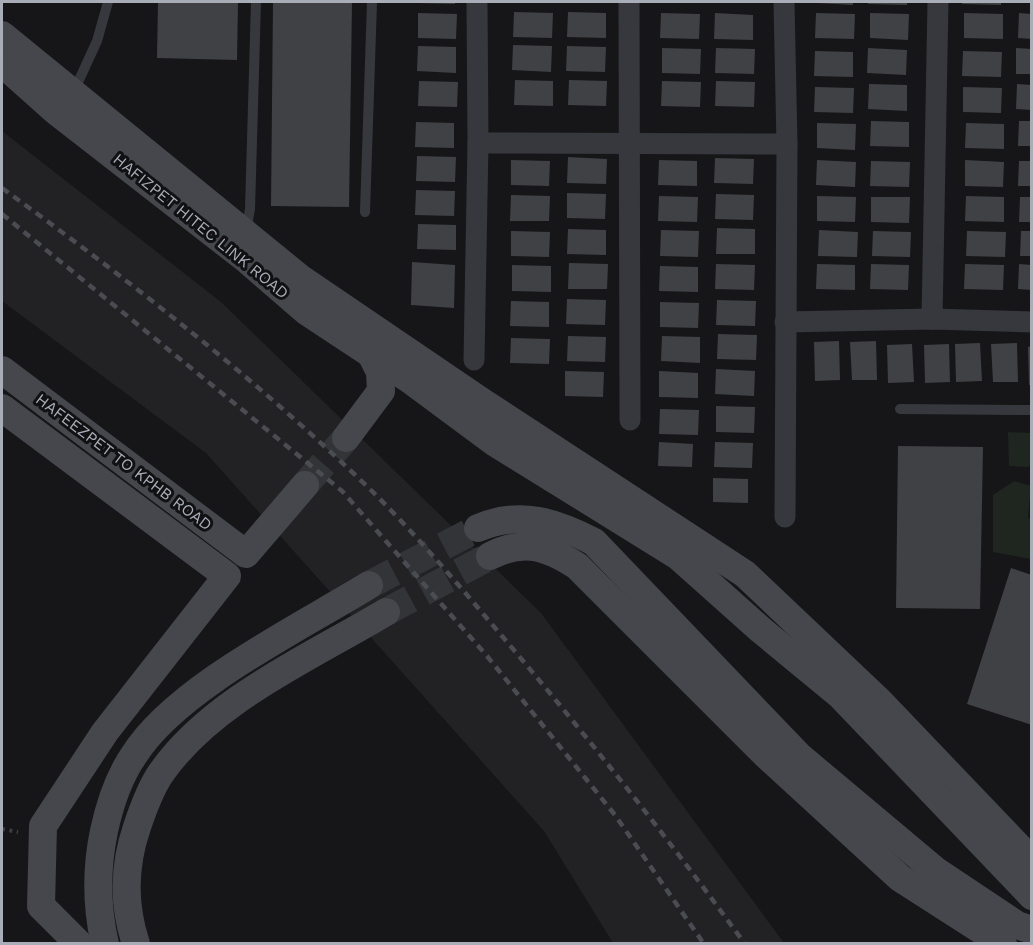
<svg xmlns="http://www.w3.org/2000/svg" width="1033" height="945" font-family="'Work Sans',sans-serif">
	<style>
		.built { fill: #222225 }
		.green { fill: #1e261f }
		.building { fill: #404145 }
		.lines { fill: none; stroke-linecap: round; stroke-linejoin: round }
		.secondary-tunnel { stroke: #333438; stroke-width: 28; stroke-dasharray: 28 14; stroke-linecap: butt }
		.path { stroke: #3d3f44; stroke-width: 4; stroke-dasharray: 3 4.5; stroke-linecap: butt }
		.lane { stroke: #37383d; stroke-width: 10 }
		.street { stroke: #37383d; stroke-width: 21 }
		.secondary { stroke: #45474d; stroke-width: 28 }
		.rail { stroke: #4a4c52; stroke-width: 4.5; stroke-dasharray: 8 6; stroke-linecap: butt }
		.labels { text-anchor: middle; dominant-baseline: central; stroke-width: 6; stroke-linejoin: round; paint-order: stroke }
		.street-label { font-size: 16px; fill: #a8adb8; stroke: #111113 }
	</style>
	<rect width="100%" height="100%" fill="#161618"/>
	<!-- built -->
	<polygon class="built" points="2,131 221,302 541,613 784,943 613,943 544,831 206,453 2,301"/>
	<!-- green -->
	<g class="green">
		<polygon points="1008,432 1031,433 1031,465 1027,467 1009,466"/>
		<polygon points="1014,481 1031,486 1028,518 1031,519 1031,559 993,552 993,495"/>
	</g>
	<!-- building -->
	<g class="building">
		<polygon points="158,2 238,2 237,60 157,58"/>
		<polygon points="273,2 352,2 349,207 271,206"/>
		<polygon points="416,2 455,2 455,4 416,3"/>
		<polygon points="816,2 853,2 853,5 816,3"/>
		<polygon points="868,2 907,2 907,5 868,4"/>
		<polygon points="963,2 1001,2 1001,5 962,4"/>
		<polygon points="514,12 553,13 552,38 513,37"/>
		<polygon points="568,12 606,13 606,38 567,37"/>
		<polygon points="418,13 457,14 456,39 418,38"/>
		<polygon points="661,13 700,14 699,39 660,38"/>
		<polygon points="715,13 753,15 753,40 714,39"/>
		<polygon points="816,13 855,14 854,39 815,38"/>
		<polygon points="870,13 909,14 908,40 870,38"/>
		<polygon points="964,13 1003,14 1003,39 964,38"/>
		<polygon points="1019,13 1032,14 1032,39 1018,38"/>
		<polygon points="513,45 552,46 551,72 512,70"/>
		<polygon points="418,46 456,47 456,73 417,71"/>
		<polygon points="567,46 606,47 605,72 566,71"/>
		<polygon points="662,48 701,49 700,74 662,73"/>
		<polygon points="716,48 755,49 754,74 715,73"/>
		<polygon points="868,48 907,50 906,75 867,73"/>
		<polygon points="1016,48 1032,49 1032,74 1016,74"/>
		<polygon points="815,51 853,52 853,77 814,76"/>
		<polygon points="963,51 1002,52 1001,77 962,76"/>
		<polygon points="515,80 553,81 553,106 514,105"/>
		<polygon points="569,80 607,81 606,106 568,105"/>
		<polygon points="419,81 458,82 457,107 418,106"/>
		<polygon points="662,81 701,82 700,107 661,106"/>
		<polygon points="716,81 755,82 754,107 715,106"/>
		<polygon points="869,84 907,85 907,111 868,109"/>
		<polygon points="1017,84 1032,85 1032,110 1016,109"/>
		<polygon points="815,87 854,88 853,113 814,112"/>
		<polygon points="963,87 1002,88 1001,113 963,112"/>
		<polygon points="871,121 909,122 909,147 870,146"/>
		<polygon points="1019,121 1032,121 1032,146 1018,146"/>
		<polygon points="416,122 454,123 454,148 415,147"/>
		<polygon points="817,123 856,124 855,150 817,148"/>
		<polygon points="966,123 1004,124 1004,149 965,148"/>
		<polygon points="417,156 456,157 455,182 416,181"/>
		<polygon points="568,157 607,159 606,184 567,183"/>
		<polygon points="715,158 754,159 753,184 714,183"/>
		<polygon points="511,160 550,161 549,186 511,185"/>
		<polygon points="659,160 697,161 697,186 658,185"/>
		<polygon points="817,160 856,162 855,187 816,185"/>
		<polygon points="965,160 1004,162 1003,187 965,186"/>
		<polygon points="871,161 910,162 909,187 870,186"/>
		<polygon points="1019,161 1032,161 1032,186 1018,186"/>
		<polygon points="416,190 455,191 454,216 415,215"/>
		<polygon points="567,193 606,194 605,219 567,218"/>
		<polygon points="716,194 754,195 753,220 715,219"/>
		<polygon points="511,195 550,196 549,221 510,221"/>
		<polygon points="659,196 698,197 697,222 658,221"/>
		<polygon points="817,196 856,197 855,222 817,221"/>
		<polygon points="966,196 1004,197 1004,222 965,221"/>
		<polygon points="871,197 910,197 909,223 871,222"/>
		<polygon points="1020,197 1032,197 1032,222 1019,222"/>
		<polygon points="418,224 456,225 456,250 417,249"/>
		<polygon points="717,228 755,229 755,254 716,254"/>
		<polygon points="568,229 606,230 606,255 567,254"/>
		<polygon points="661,230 699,231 698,257 660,256"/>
		<polygon points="819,230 858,232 857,257 818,256"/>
		<polygon points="511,231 550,232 549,257 511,256"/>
		<polygon points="873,231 911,232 910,257 872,256"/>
		<polygon points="967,231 1006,232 1005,257 966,256"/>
		<polygon points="1021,231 1032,231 1032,256 1020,256"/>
		<polygon points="412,262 455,265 454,308 411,305"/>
		<polygon points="569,263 608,264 607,289 568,289"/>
		<polygon points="716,264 755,265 754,290 715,289"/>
		<polygon points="817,264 855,265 855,290 816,289"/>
		<polygon points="871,264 909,265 908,290 870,289"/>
		<polygon points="965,264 1004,265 1003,290 964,289"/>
		<polygon points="1019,264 1032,265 1032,290 1018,289"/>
		<polygon points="512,265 551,266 551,292 512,291"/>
		<polygon points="660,266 698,267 698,292 659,291"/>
		<polygon points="567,299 606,300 605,325 566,324"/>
		<polygon points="717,300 756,301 755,326 716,325"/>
		<polygon points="511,301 549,302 549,327 510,326"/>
		<polygon points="660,302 699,303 698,328 660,327"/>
		<polygon points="718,334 757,335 756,360 717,359"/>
		<polygon points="568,336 606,337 605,362 567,361"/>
		<polygon points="662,336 700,337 700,363 661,361"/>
		<polygon points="511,338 550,339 549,364 510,363"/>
		<polygon points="839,341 840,380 815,381 814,342"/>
		<polygon points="876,341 877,380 852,380 850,342"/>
		<polygon points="980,343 982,381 956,382 955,344"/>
		<polygon points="1017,343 1018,382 993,382 991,344"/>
		<polygon points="912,344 914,382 888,383 887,345"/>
		<polygon points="949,344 950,382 925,383 924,345"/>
		<polygon points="1032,346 1032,385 1029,385 1028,347"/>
		<polygon points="716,369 755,371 754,396 715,394"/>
		<polygon points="565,371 604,372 603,397 565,396"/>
		<polygon points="659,371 698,373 698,398 659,397"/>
		<polygon points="716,406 755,407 754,433 716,432"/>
		<polygon points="660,409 699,410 698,435 659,434"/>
		<polygon points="659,442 693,444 692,467 658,466"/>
		<polygon points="715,442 753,443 752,468 714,467"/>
		<polygon points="898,446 983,447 980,609 896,608"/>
		<polygon points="713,478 748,479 748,503 713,502"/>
		<polygon points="1011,568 1032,575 1032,725 967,704"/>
	</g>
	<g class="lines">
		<!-- secondary-tunnel -->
		<g class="secondary-tunnel">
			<polyline points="305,485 346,438"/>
			<polyline points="369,585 478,528"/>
			<polyline points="386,612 490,556"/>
		</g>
		<!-- path -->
		<polyline class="path" points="2,829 18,832"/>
		<!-- lane -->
		<g class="lane">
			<polyline points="74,91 97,41 108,2"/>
			<polyline points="365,212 372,2"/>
			<polyline points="246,231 250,209 256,2"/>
			<polyline points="900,409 1032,410"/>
		</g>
		<!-- street -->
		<g class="street">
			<polyline points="629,2 630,420"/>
			<polyline points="784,2 787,144 785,517"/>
			<polyline points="478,143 787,144"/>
			<polyline points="932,319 938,2"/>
			<polyline points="785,322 932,319 1032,322"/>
			<polyline points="474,360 478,143 477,2"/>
		</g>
		<!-- secondary -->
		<g class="secondary">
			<polyline points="2,35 300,278 481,401 745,574 880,702 1032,861"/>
			<polyline points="2,63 57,112 246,259 306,311 409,379 494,442 678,556 761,630 841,696 1032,896"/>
			<polyline points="2,370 246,554 305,485"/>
			<polyline points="2,408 227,576 105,732 43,826 41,906 79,944"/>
			<polyline points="346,438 381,391 380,372 371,354"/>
			<path d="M478,528C520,510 556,522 594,542L799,756L936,871L1017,925L1032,930"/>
			<path d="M490,556C524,539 546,546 577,566L766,755L900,878L1003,944"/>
			<path d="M105,944C96,905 96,869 104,831C110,803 118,778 134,755C176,688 301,627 369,585"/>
			<path d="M136,944C123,905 124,865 137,827C143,809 150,789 161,773C212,700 311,657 386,612"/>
		</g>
		<!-- rail -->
		<g class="rail">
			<path d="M2,188C123,276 242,368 351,471C410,526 461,588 513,649C594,745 671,842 745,944"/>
			<polyline points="2,214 342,491 487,656 615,815 704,944"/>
		</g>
	</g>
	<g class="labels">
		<!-- street labels -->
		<g class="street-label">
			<text transform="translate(201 226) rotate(39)">HAFIZPET HITEC LINK ROAD</text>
			<text transform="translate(124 462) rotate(37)">HAFEEZPET TO KPHB ROAD</text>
		</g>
	</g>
	<!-- border -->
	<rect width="1033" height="945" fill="none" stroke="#a8adb8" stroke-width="6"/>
</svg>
